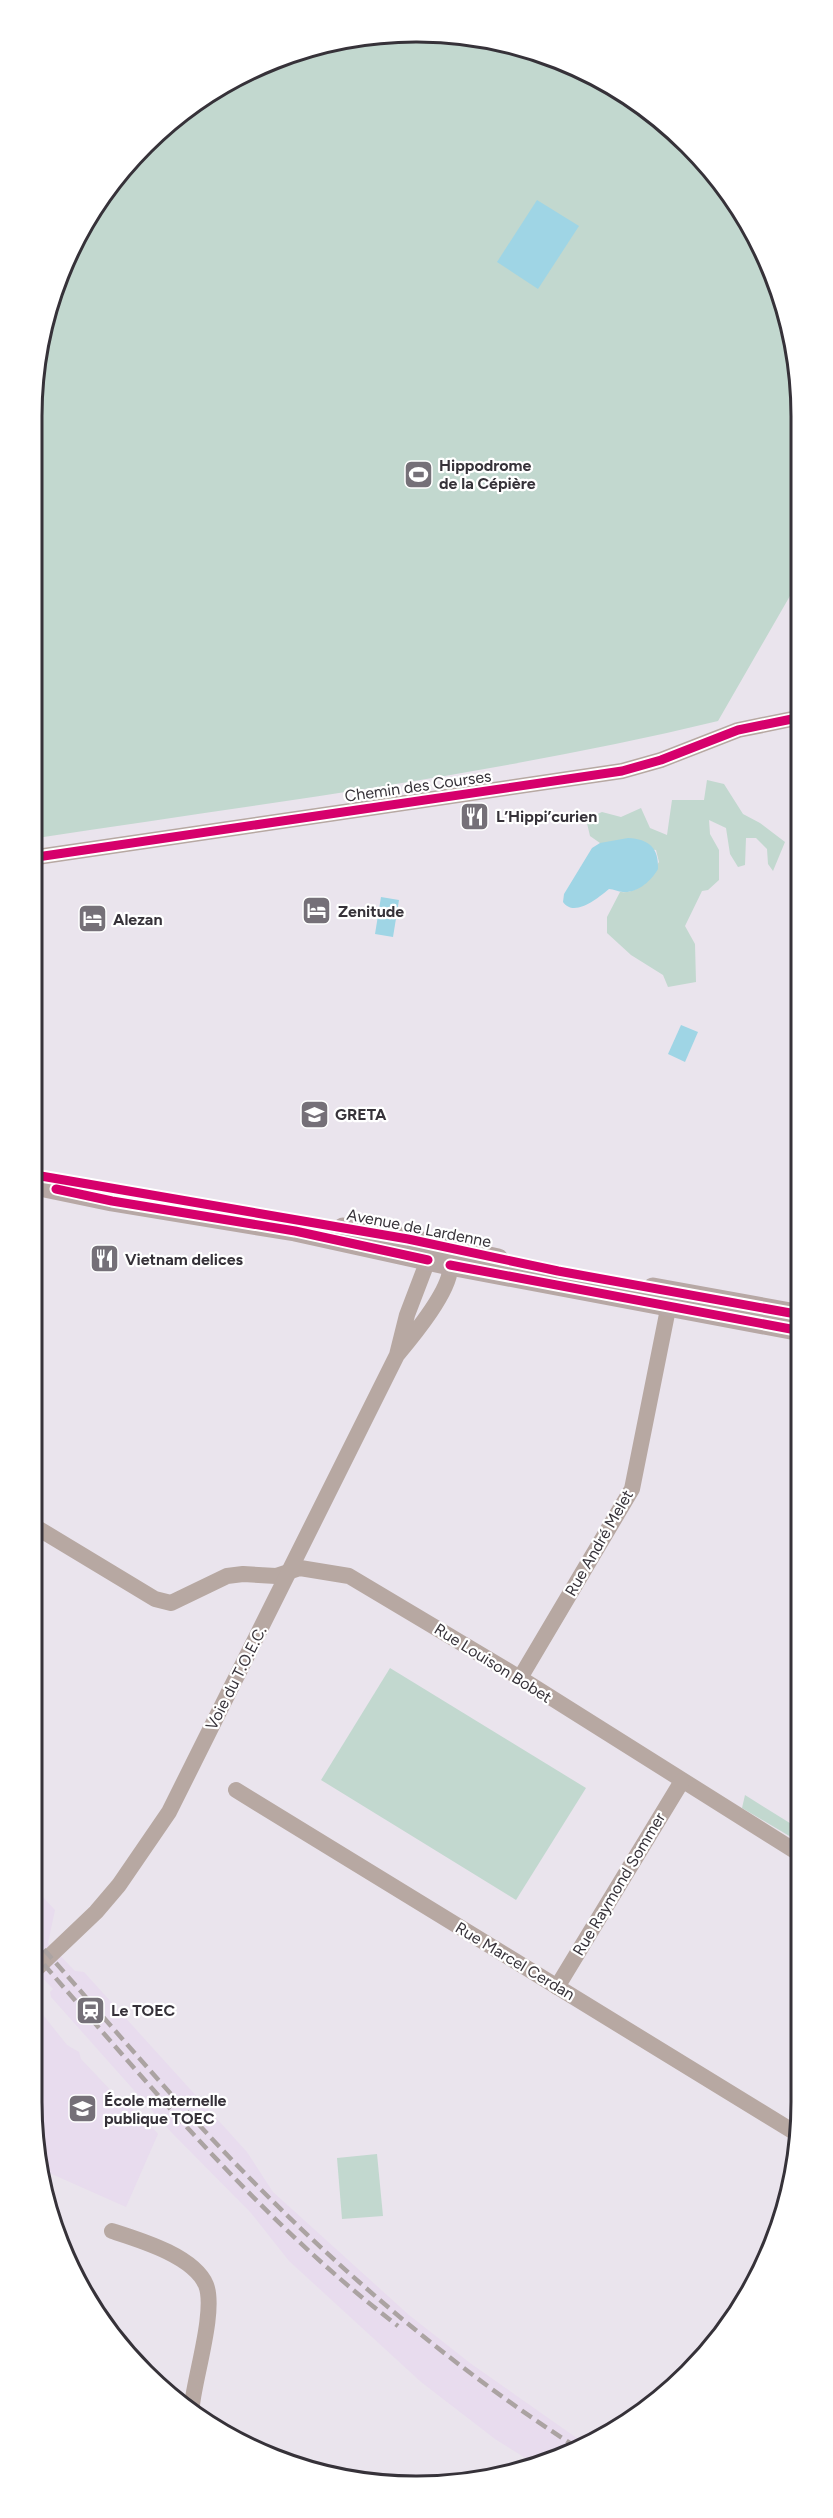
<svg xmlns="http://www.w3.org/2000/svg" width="833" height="2518" font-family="Figtree,sans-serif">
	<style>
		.built { fill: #e8dcee }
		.green { fill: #c2d8cf }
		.water { fill: #9fd5e5 }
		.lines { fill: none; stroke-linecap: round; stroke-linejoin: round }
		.minor { stroke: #b7a8a2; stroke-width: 16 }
		.major { stroke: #b7a8a5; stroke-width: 21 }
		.rail { stroke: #aba3a2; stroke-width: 4.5; stroke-dasharray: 12 6; stroke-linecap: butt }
		.cycleway-casing { stroke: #fff; stroke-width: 13 }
		.cycleway { stroke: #d6006c; stroke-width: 9 }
		.labels { text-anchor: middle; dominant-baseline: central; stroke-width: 4.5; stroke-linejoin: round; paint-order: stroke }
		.poi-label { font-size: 16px; font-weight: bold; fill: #363239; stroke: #fff; text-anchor: start }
		.street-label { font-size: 16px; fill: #363239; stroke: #fff }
		.rim { fill: none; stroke: #363239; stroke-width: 3 }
	</style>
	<rect width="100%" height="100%" fill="#eae4ed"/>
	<!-- built -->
	<g class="built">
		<polygon points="32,1885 55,1910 48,1943 75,1971 84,1972 247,2152 273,2192 409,2315 470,2363 581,2441 535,2464 495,2439 421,2382 289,2261 251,2213 172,2133 51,1997 50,1992 53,1989 32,1967"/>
		<polygon points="39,2010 67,2045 79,2052 81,2059 117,2097 142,2116 158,2134 126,2207 45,2171 32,2101 32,2015"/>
	</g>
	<!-- green -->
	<g class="green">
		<path d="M342,39H492L609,83L689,145L762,246L798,366V582L718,721C494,775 264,803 37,838L39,341L97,202L203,96Z"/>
		<path d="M707,780L724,784L743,814L760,823L785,842L773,871L768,864L767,849L756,838H746L745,865L738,867L730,854L726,828L709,820L710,834L719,850V880L708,890L702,891L685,926L695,944L696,982L668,987L663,975L631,955L607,933V917L620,892C641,894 648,877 659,862L656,850L600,843L590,836L586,819L602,812L621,817L641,808L650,828L667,835L672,800H704Z"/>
		<polygon points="390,1668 586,1788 516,1900 321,1780"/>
		<polygon points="745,1795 793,1825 791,1837 742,1808"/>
		<polygon points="377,2154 383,2216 342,2219 337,2158"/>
	</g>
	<!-- water -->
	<g class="water">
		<polygon points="537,200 579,226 538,289 497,262"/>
		<path d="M628,838C649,839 659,848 658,869C651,881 638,893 623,892C618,892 614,889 609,889C598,898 574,918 563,902L564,894L592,848L600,843Z"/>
		<polygon points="381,897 399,900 393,937 375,934"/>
		<polygon points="681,1025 698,1032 685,1062 668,1054"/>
	</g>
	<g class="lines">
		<!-- minor -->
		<g class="minor">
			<polyline points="37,857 622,771 661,760 738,730 797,718"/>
			<polyline points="34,1526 155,1599 171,1603 227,1576 243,1574 276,1576 300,1568 349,1576 520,1678 795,1851"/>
			<polyline points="520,1678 632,1489 671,1294"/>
			<polyline points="236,1790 794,2132"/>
			<path d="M32,1973L96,1912L119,1885L169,1812L397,1355L407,1315L428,1260L442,1247C444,1252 450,1259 450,1265C453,1288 412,1337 397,1355"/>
			<polyline points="557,1987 682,1781"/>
			<path d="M112,2231C140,2240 194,2256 206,2285C216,2310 195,2376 192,2405"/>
		</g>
		<!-- major -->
		<g class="major">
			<polyline points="35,1185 112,1201 295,1231 450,1265 796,1330"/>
			<polyline points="343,1228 408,1239 498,1259"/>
			<polyline points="653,1288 796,1314"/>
		</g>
		<!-- rail -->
		<g class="rail">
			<path d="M32,1936C99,2011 163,2088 232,2160C335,2267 449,2365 573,2445"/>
			<path d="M32,1951C148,2083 258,2219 398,2326"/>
		</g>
		<defs>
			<g id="cycleway">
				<polyline points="37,857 622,771 661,760 738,730 797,718"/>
				<polyline points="35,1175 408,1239 558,1271 796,1314"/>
				<polyline points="56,1189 112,1201 295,1231 428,1260"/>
				<polyline points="450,1265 796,1330"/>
			</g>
		</defs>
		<!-- cycleway casing -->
		<use href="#cycleway" class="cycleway-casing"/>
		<!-- cycleway -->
		<use href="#cycleway" class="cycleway"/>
	</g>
	<!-- icons -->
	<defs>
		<symbol id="stadium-square" viewBox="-11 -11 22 22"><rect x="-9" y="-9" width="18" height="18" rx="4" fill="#757078" stroke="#fff"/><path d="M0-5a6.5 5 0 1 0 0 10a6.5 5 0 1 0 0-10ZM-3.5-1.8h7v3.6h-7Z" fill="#fff"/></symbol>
		<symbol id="restaurant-square" viewBox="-11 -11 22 22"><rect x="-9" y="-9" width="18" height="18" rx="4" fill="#757078" stroke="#fff"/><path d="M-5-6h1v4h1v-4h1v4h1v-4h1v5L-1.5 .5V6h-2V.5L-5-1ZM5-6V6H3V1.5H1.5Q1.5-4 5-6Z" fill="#fff"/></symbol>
		<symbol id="hotel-square" viewBox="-11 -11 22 22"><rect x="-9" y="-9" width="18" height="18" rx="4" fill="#757078" stroke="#fff"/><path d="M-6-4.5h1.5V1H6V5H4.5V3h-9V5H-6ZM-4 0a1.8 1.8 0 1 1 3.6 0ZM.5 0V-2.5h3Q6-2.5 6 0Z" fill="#fff"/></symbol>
		<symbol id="university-square" viewBox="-11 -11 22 22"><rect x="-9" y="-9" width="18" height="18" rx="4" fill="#757078" stroke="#fff"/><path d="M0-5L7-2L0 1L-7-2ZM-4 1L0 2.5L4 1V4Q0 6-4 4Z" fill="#fff"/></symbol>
		<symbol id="station-square" viewBox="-11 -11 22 22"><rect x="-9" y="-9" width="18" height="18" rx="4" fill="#757078" stroke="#fff"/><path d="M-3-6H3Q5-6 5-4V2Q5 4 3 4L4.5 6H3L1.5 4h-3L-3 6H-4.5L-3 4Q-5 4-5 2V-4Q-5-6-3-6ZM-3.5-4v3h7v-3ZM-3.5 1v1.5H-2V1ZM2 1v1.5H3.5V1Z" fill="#fff"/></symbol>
		<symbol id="school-square" viewBox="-11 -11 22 22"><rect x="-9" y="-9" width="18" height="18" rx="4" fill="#757078" stroke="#fff"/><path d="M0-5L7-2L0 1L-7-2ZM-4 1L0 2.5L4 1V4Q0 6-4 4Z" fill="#fff"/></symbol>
	</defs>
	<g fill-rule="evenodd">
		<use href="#stadium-square" x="402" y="458" width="33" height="33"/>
		<use href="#restaurant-square" x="458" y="800" width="33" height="33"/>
		<use href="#hotel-square" x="300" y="894" width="33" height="33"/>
		<use href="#hotel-square" x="76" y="902" width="33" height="33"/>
		<use href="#university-square" x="298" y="1098" width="33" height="33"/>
		<use href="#restaurant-square" x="88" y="1242" width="33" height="33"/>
		<use href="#station-square" x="74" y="1994" width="33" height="33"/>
		<use href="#school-square" x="66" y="2092" width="33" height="33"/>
	</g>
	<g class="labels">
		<!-- poi labels -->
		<g class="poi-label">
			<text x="439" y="465">Hippodrome<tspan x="439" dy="18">de la Cépière</tspan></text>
			<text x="496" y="816">L’Hippi’curien</text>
			<text x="338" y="911">Zenitude</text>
			<text x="113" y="919">Alezan</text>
			<text x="335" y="1114">GRETA</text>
			<text x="125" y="1259">Vietnam delices</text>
			<text x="111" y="2010">Le TOEC</text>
			<text x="104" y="2100">École maternelle<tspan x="104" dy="18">publique TOEC</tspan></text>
		</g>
		<!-- street labels -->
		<g class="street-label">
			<text transform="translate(418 786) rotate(-8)">Chemin des Courses</text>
			<text transform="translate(419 1228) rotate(11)">Avenue de Lardenne</text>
			<text transform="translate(599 1543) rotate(-60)">Rue André Melet</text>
			<text transform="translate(493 1663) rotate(32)">Rue Louison Bobet</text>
			<text transform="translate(236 1678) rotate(-63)">Voie du T.O.E.C.</text>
			<text transform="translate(619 1884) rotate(-59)">Rue Raymond Sommer</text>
			<text transform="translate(515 1961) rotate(31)">Rue Marcel Cerdan</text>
		</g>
	</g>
	<!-- crop -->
	<path d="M0 0H833V2518H0ZM416 42H417A374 374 0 0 1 791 416V2102A374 374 0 0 1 417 2476H416A374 374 0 0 1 42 2102V416A374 374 0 0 1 416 42Z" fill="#fff" fill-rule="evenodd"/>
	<path class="rim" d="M416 42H417A374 374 0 0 1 791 416V2102A374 374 0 0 1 417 2476H416A374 374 0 0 1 42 2102V416A374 374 0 0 1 416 42Z"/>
</svg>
